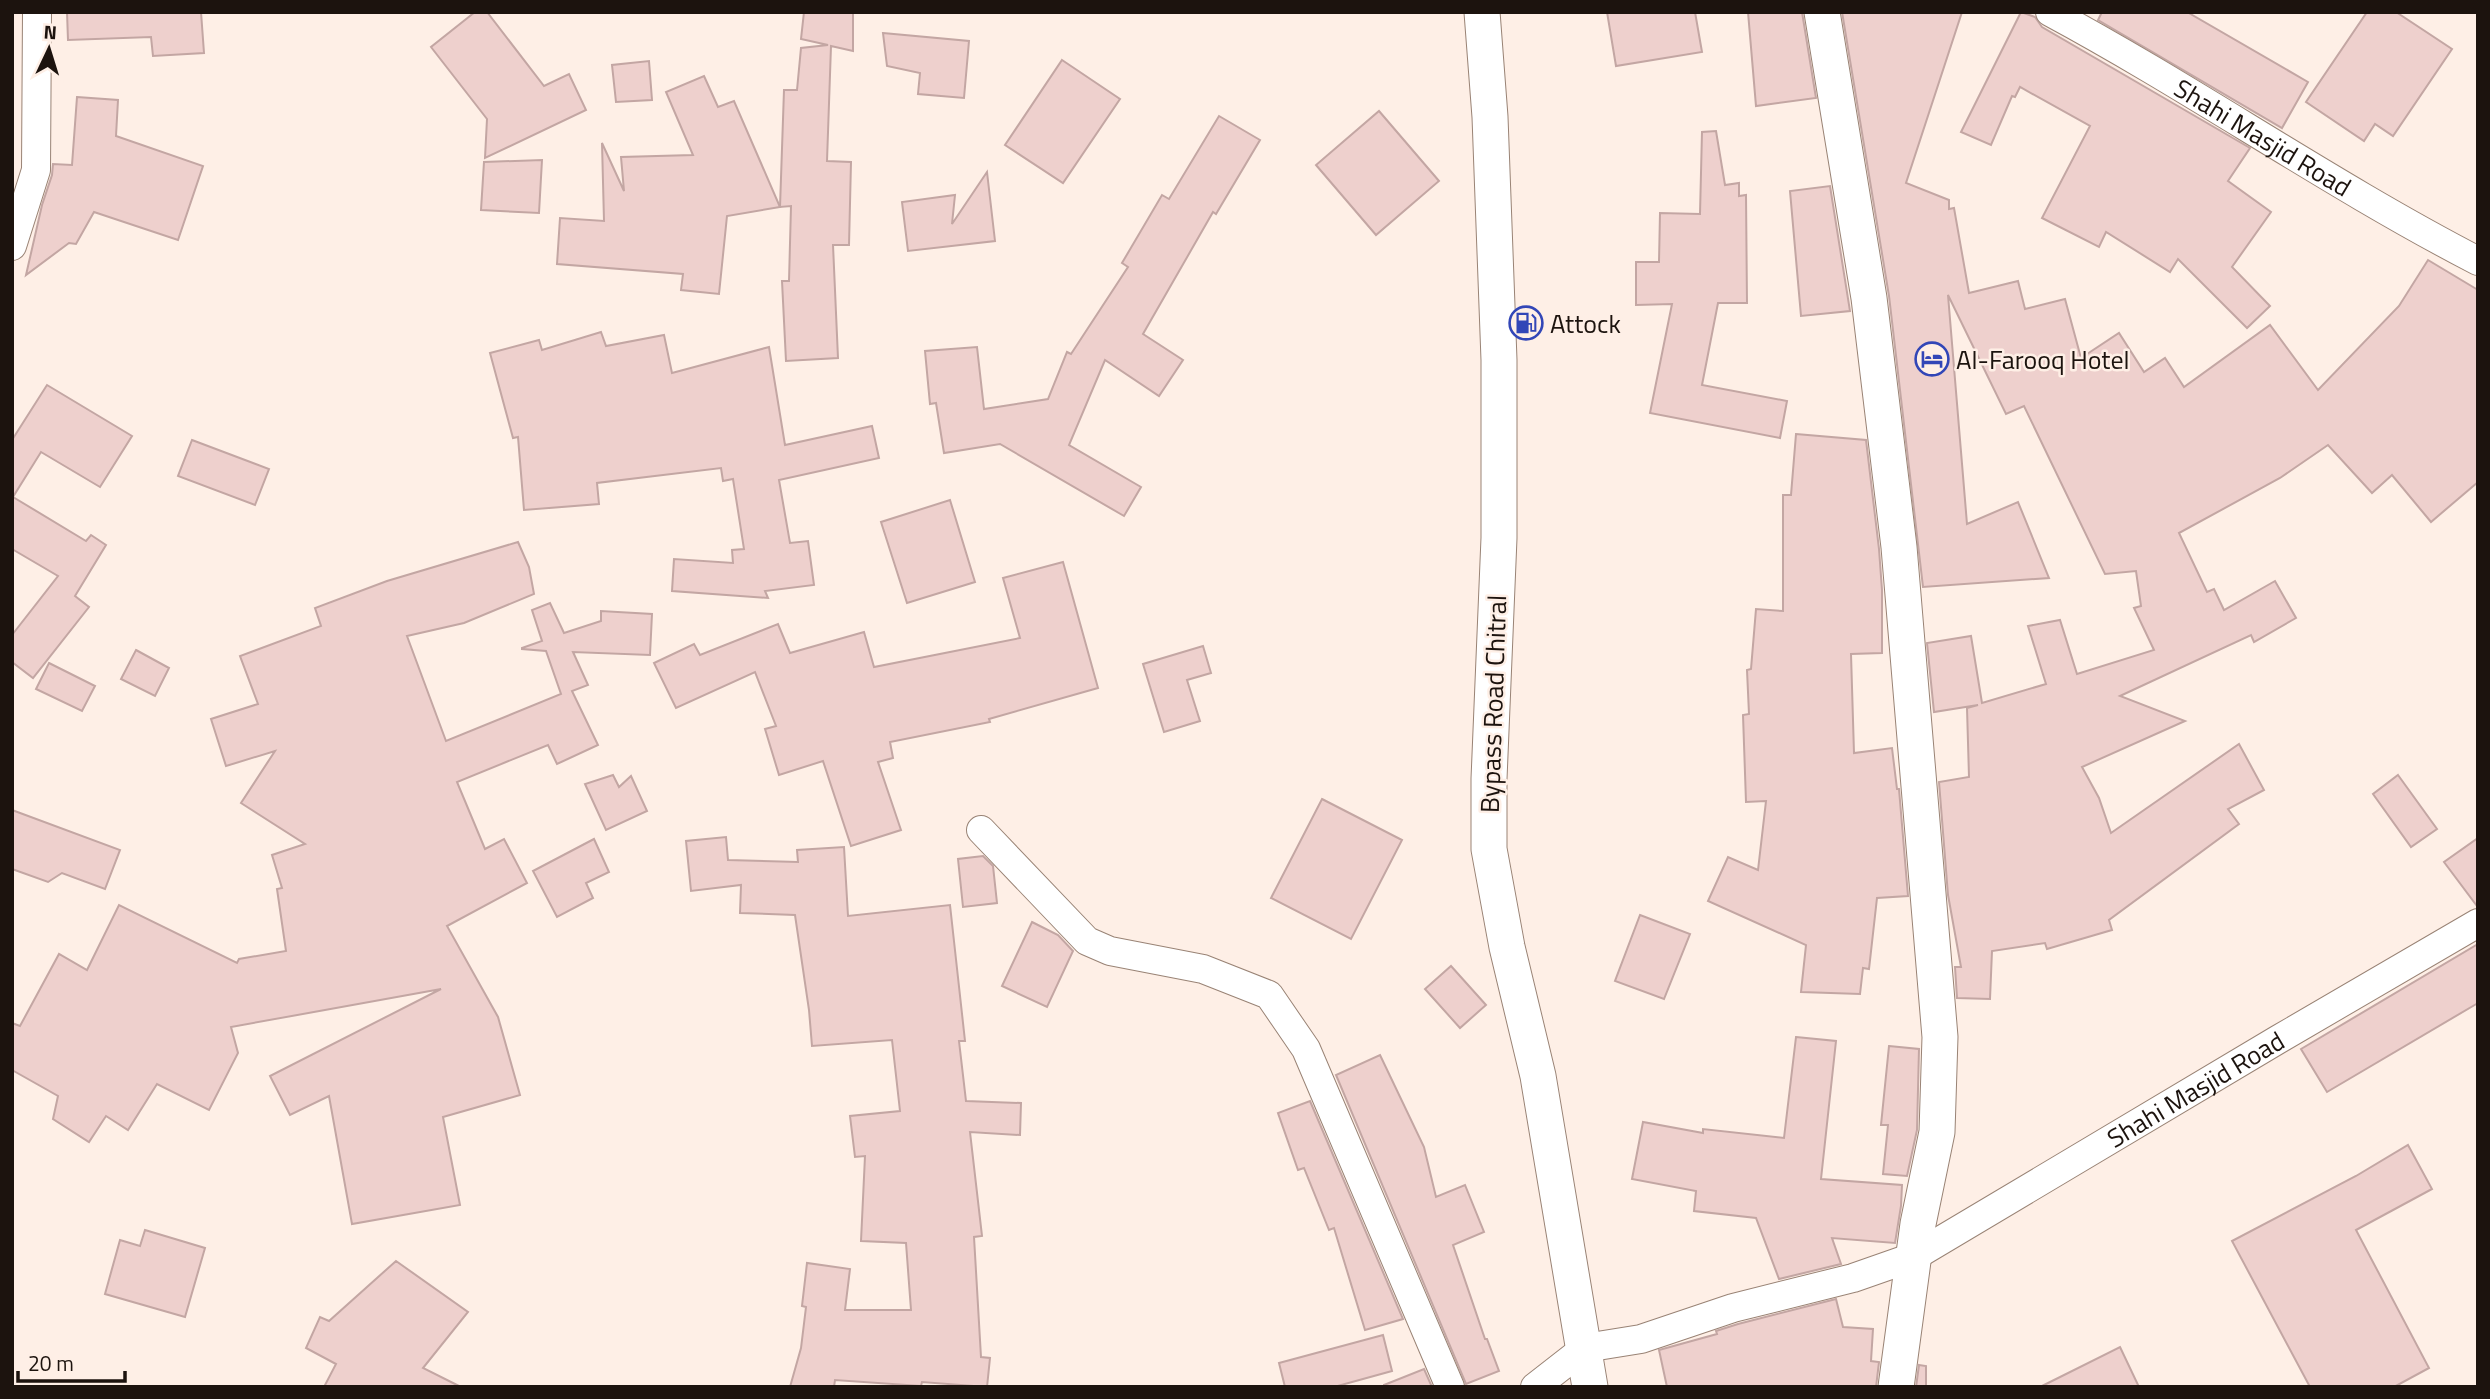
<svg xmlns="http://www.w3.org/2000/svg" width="2490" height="1399" font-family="'Titillium Web',sans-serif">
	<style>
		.building { fill: #eed0cd; stroke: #c3a6a3; stroke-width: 2 }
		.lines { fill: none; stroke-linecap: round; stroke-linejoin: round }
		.minor-casing { stroke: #998375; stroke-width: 30 }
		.tertiary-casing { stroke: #998375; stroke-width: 37 }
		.minor { stroke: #fff; stroke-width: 28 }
		.tertiary { stroke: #fff; stroke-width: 35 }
		.labels { text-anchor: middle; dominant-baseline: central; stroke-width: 5; stroke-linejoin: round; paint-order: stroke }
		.street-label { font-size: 26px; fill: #1c130e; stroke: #feefe6 }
		.poi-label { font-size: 26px; fill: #1c130e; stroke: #feefe6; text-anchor: start }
	</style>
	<rect width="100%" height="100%" fill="#feefe6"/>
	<!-- building -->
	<g class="building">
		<polygon points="67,12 201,12 204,53 153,56 151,37 68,40"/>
		<polygon points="475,12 487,12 544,86 569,74 586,110 485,158 487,119 431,47"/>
		<polygon points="804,12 853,12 853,51 831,46 827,161 851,162 849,245 833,245 838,358 786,361 782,281 789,281 791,206 780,207 784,90 797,90 801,48 828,45 801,39"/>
		<polygon points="1607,12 1695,12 1702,52 1616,66"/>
		<polygon points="1748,12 1802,12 1816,98 1756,106"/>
		<polygon points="1842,12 1962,12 1906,183 1949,200 1949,209 1954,208 1969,293 2018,281 2025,309 2065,299 2081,358 2119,333 2144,372 2165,358 2184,387 2270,325 2318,390 2399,306 2428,260 2478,290 2478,482 2431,522 2392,475 2372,493 2328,445 2280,478 2179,533 2207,592 2214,589 2224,610 2275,581 2296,618 2254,642 2251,635 2120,696 2185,721 2082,767 2099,798 2111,833 2239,744 2264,790 2228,809 2239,824 2109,920 2112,930 2047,949 2045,943 1992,951 1990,999 1957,998 1955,967 1961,967 1948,895 1939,782 1969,777 1967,708 1978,705 1934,712 1927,643 1971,636 1982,703 2046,684 2028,626 2060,620 2077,674 2154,650 2134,608 2141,606 2136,571 2105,574 2024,406 2006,414 1948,295 1967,524 2018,502 2049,578 1923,587 1889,296"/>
		<polygon points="2021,12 2035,17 2042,27 2250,148 2228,181 2271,212 2232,267 2270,306 2247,328 2178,259 2170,272 2106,232 2099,247 2042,218 2090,126 2020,87 2015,97 2012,96 1991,145 1961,132"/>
		<polygon points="2102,12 2187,12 2308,82 2282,128 2098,20"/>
		<polygon points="2367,12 2396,12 2452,49 2393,136 2375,124 2364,141 2306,102"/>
		<polygon points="883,33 969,41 964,98 918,94 920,73 887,66"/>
		<polygon points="1062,60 1120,99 1063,183 1005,145"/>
		<polygon points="649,61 652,100 616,102 612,65"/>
		<polygon points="704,76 718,107 734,101 780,207 727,216 719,294 681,290 683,274 557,264 560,218 604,221 602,143 624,191 621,157 693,155 666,92"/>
		<polygon points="77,97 118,100 116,136 203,166 178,240 94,212 76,244 69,243 26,275 42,205 52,175 53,164 72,165"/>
		<polygon points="1379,111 1439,181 1376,235 1316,165"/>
		<polygon points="1219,116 1260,140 1216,214 1213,212 1143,334 1183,360 1159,396 1105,360 1069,445 1141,487 1124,516 1000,444 944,453 936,403 930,404 925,351 977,347 984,409 1048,399 1067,352 1071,354 1128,267 1122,263 1162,195 1169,199"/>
		<polygon points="1716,131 1725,185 1739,183 1739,196 1746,195 1747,303 1718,303 1702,385 1787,401 1780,438 1650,413 1672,304 1636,305 1636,262 1659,262 1660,213 1700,214 1702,132"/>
		<polygon points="542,160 539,213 481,210 484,162"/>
		<polygon points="987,172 995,241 908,251 902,202 955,195 952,224"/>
		<polygon points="1830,186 1850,311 1801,316 1790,191"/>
		<polygon points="601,332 606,346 664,335 672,373 769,347 785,445 872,426 879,458 779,480 790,543 808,541 814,585 765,591 768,598 672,591 674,559 733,563 732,550 744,549 733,479 723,481 721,468 597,483 599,504 524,510 518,437 513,438 490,353 539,340 542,350"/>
		<polygon points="47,385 132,436 100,487 41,452 13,497 86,541 91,535 106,545 75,596 89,607 33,678 12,662 12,635 58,576 12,549 12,440"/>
		<polygon points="1796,434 1866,440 1879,549 1882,590 1882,653 1851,654 1854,753 1892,748 1897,789 1899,789 1908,896 1877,898 1869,969 1863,968 1860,994 1801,992 1806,945 1708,901 1728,857 1758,870 1766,801 1746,802 1743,715 1749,714 1747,670 1751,669 1756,609 1783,611 1783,495 1791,495"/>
		<polygon points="192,440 269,469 255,505 178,476"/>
		<polygon points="950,500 975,582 907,603 881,522"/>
		<polygon points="518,542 529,567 534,594 464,623 407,636 446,741 561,694 546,651 522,649 522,648 542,641 532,610 550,603 564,633 601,621 601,611 652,614 650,655 573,652 588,685 572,691 598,745 557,764 548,745 457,782 485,849 504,839 527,883 447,926 498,1017 520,1095 443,1117 460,1205 352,1224 329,1096 290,1115 270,1076 441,989 231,1027 238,1053 209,1110 157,1084 128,1130 106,1116 89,1142 53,1119 58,1096 12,1070 12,1023 20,1026 59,954 87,970 119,905 237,963 239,959 286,951 277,889 282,888 272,855 305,844 241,803 275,751 226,766 211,719 258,704 240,656 321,626 315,608 387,581"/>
		<polygon points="1063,562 1098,688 989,719 990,722 890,742 893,758 878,762 901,830 851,846 823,761 779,775 765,729 776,726 755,672 676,708 654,663 694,644 700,655 778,624 790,653 864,632 874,667 1020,638 1003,578"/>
		<polygon points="1203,646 1211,673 1187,680 1200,721 1164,732 1143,664"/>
		<polygon points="136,650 169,668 155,696 121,679"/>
		<polygon points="49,663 95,686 82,711 36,689"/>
		<polygon points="613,775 619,787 631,776 647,811 606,830 585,784"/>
		<polygon points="2398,775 2437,829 2411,847 2373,794"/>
		<polygon points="1322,799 1402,840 1351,939 1271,898"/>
		<polygon points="12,810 120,850 105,889 62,873 48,882 12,869"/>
		<polygon points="726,837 728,860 798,862 797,850 844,847 848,916 950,905 965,1041 959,1041 966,1101 1021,1103 1020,1135 970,1132 982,1236 974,1237 981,1357 990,1358 987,1387 922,1382 921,1386 835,1380 834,1387 790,1387 801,1348 806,1307 802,1306 807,1263 850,1269 845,1310 911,1310 906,1243 861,1241 865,1156 855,1157 850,1116 900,1111 892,1040 812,1046 809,1010 795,915 740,913 741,885 691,891 686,841"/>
		<polygon points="2478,838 2478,906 2477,906 2444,862"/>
		<polygon points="594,839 609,872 586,883 593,898 557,917 533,871"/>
		<polygon points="983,856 993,866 997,903 963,907 958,859"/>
		<polygon points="1640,915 1690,934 1664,999 1615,981"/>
		<polygon points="1032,922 1058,935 1073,951 1047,1007 1002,986"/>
		<polygon points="2478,944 2478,1003 2327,1092 2301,1049"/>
		<polygon points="1451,966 1486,1005 1460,1028 1425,989"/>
		<polygon points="1796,1037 1836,1041 1821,1179 1902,1185 1901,1206 1895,1243 1832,1238 1841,1264 1779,1279 1756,1218 1694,1211 1696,1191 1632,1179 1643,1122 1703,1133 1703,1129 1784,1138"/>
		<polygon points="1889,1046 1919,1049 1917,1130 1907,1176 1883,1174 1888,1125 1881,1125"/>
		<polygon points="1380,1055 1424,1147 1436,1197 1465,1185 1484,1232 1453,1245 1485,1339 1487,1339 1499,1371 1466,1384 1336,1075"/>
		<polygon points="1310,1101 1403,1319 1365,1330 1334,1228 1329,1230 1304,1168 1298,1170 1278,1113"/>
		<polygon points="2408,1145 2432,1189 2356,1230 2429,1368 2394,1387 2310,1387 2232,1241 2356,1176"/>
		<polygon points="145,1230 205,1248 185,1317 105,1294 120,1240 140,1246"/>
		<polygon points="396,1261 468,1312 423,1368 461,1387 324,1387 336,1364 306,1348 320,1317 329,1321"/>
		<polygon points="1836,1299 1843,1327 1873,1329 1871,1361 1879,1362 1876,1387 1667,1387 1659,1350 1717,1334 1716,1331 1738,1324"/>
		<polygon points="1383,1335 1392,1371 1334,1387 1285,1387 1279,1363"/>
		<polygon points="2120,1347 2139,1387 2040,1387"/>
		<polygon points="1919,1365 1926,1366 1926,1387 1916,1387"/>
		<polygon points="1424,1369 1432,1387 1384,1387 1384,1385"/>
	</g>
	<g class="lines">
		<defs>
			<g id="minor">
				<path id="s1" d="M2050,12C2195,90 2331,185 2478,261"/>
				<polyline points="12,246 36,170 37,12"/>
				<polyline points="981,830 1087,941 1110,951 1203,969 1269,995 1306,1049 1450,1387"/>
				<path id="s2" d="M1535,1387L1585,1348L1641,1339L1733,1308L1853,1278L1913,1257L2279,1039L2478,923"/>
			</g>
			<g id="tertiary">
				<polyline points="1482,12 1490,117 1499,360 1499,538 1489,779 1489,849 1507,947 1538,1076 1590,1387"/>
				<polyline points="1822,12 1869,298 1899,547 1940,1037 1937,1132 1918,1224 1896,1387"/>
			</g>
		</defs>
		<!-- minor casing -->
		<use href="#minor" class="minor-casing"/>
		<!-- tertiary casing -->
		<use href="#tertiary" class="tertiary-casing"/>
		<!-- minor -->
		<use href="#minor" class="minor"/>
		<!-- tertiary -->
		<use href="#tertiary" class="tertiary"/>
	</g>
	<!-- icons -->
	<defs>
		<symbol id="fuel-ring" viewBox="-11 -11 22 22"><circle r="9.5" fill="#feefe6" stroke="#3246b7" stroke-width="1.5"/><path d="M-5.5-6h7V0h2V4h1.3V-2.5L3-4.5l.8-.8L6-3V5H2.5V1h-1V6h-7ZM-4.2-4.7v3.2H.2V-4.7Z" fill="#3246b7"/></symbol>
		<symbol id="hotel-ring" viewBox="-11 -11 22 22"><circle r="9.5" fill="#feefe6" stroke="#3246b7" stroke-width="1.5"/><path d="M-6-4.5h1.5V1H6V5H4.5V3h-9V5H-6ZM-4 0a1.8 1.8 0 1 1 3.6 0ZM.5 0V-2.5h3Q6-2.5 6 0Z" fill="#3246b7"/></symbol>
	</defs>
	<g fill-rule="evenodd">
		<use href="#fuel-ring" x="1507" y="304" width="38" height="38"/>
		<use href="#hotel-ring" x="1913" y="340" width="38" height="38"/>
	</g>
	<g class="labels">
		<!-- street labels -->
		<g class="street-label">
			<text stroke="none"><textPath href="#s1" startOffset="247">Shahi Masjid Road</textPath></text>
			<text transform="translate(1493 704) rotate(-88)">Bypass Road Chitral</text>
			<text stroke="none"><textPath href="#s2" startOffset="733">Shahi Masjid Road</textPath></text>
		</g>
		<!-- poi labels -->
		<g class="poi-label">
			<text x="1550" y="323">Attock</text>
			<text x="1956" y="359">Al-Farooq Hotel</text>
		</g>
	</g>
	<!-- border -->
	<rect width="2490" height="1399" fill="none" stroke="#1c130e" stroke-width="28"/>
	<!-- north arrow -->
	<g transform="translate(49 49) rotate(4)" stroke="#feefe6" stroke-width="5" paint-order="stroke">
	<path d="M0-5L12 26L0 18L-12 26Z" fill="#1c130e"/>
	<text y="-10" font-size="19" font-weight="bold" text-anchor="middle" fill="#1c130e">N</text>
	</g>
	<!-- scale -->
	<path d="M18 1371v10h107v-10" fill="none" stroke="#1c130e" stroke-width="3.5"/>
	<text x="28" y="1371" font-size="21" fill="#1c130e" stroke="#feefe6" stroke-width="5" paint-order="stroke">20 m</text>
</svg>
